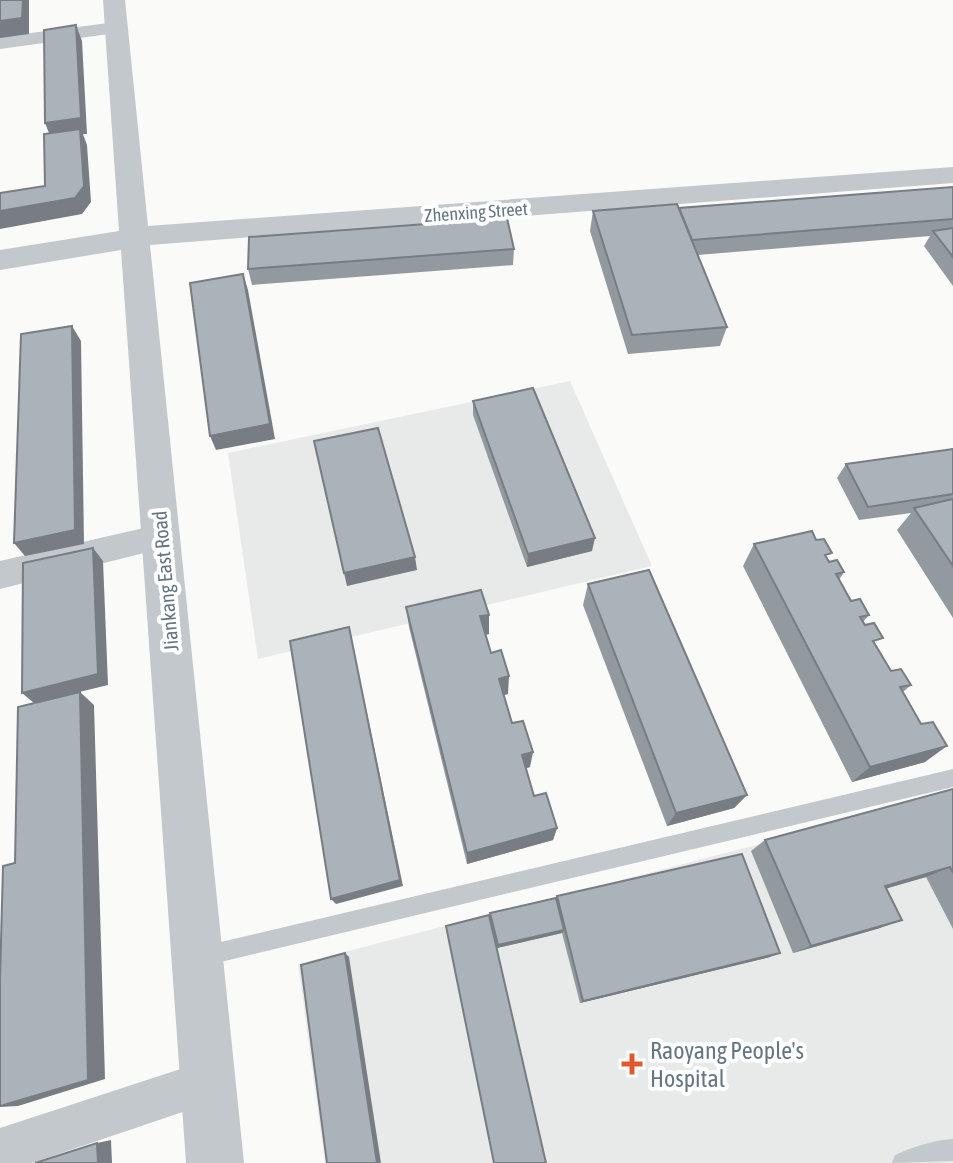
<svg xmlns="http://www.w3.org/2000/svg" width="953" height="1163" font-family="'Asap Condensed',sans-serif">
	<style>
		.built { fill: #e8e9e9 }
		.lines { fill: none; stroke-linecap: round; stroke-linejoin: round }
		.service { fill: #c3c8cc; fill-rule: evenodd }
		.minor { fill: #c3c8cc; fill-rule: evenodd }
		.tertiary { fill: #c3c8cc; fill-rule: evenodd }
		.wall { fill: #929a9f }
		.shaded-wall { fill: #777d82 }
		.building { fill: #aab3b9; stroke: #777d82; stroke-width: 2 }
		.poi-dot { fill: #e4572e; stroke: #fff; stroke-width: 3 }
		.labels { text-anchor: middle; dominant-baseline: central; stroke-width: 8; stroke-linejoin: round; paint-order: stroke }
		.far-street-label { font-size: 18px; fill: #657683; stroke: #fff }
		.street-label { font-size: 20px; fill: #657683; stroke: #fff }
		.near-poi-label { font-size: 24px; fill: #657683; stroke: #fff; text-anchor: start }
	</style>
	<rect width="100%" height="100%" fill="#fafaf8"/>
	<!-- built -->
	<g class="built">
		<polygon points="570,381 652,566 258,659 228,453"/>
		<polygon points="953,794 953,1163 325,1163 298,964"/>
	</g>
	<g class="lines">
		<!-- service -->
		<g class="service">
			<polygon points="953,769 953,787 204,966 197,963 194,956 197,949 204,946"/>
			<path d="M953,1139V1161L892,1163L895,1155C913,1147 933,1140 953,1139Z"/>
		</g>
		<!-- minor -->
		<g class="minor">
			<polygon points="116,22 125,28 123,32 0,49 0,37"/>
			<polygon points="161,524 172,528 176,537 172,546 0,589 0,561"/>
			<polygon points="208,1060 224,1066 230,1082 224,1098 32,1163 0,1163 0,1128"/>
		</g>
		<!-- tertiary -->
		<polygon class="tertiary" points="103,0 125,0 148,226 953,167 953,183 150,245 244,1163 186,1163 121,250 0,270 0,250 119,231"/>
	</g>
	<!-- wall -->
	<g class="wall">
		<polygon points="953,187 953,286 924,246 930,236 698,255 727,327 720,346 628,354 590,231 593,211 679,208"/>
		<polygon points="514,249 513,265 252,285 248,269"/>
		<polygon points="473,401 592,551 527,567 473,415"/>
		<polygon points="953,449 953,618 897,530 911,513 859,520 837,478 846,464"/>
		<polygon points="754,544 827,559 844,572 839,580 851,601 869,615 863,622 891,671 911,685 903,692 925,762 852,782 743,566"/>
		<polygon points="588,584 747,795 734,808 667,826 583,605"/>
		<polygon points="406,607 489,615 489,634 485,635 491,653 508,694 504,695 512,723 530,767 526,768 534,796 557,828 553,840 467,864 409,627"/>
		<polygon points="953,789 953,929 926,877 887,888 880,928 793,953 751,851 765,840"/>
		<polygon points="557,896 770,957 580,1003 562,933 497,948 490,916 490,913 556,898"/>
	</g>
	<!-- shaded-wall -->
	<g class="shaded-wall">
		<polygon points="23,0 29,0 29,34 0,38 0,21"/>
		<polygon points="76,25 82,41 87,134 83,134 87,145 91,202 82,214 0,229 0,211 75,198 45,123"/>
		<polygon points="243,274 248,290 275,439 216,450 210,436"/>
		<polygon points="72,326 81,341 84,544 25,556 14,543"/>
		<polygon points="595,538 592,551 527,567 528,554"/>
		<polygon points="93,548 103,561 108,685 34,703 22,693"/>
		<polygon points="415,557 417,570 347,586 344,573"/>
		<polygon points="489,615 489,634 480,636 480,616"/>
		<polygon points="349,627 403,886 336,904 331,899"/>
		<polygon points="509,676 508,694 498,696 499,679"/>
		<polygon points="80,692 94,705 105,1079 18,1106 0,1107"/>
		<polygon points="947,746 925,762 852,782 870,767"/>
		<polygon points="533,752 530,767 520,770 522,755"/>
		<polygon points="747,795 734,808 667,826 676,813"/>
		<polygon points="557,828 553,840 467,864 467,853"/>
		<polygon points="950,867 926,877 864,895 885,886"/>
		<polygon points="902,920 880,928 793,953 811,946"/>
		<polygon points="564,930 562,933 497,948 498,945"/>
		<polygon points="345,953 349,957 381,1163 377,1163"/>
		<polygon points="780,953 770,957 580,1003 583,1001"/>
		<polygon points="111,1140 112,1163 98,1163 97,1143"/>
	</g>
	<!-- building -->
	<g class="building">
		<polygon points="0,0 23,0 22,18 0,21"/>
		<polygon points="76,25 81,118 45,123 44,30"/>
		<polygon points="80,129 84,186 75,198 0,211 0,193 45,186 44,134"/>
		<polygon points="953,187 953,219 692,240 679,208"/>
		<polygon points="677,204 727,327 632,335 593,211"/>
		<polygon points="507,218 514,249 248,269 249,237"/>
		<polygon points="953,228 953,257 933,231"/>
		<polygon points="243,274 270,424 210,436 190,283"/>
		<polygon points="72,326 75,530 14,543 21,334"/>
		<polygon points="533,388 595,538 528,554 473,401"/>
		<polygon points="378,428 415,557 344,573 314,441"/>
		<polygon points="953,449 953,494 868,507 846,464"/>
		<polygon points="953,499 953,566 914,508"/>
		<polygon points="812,531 816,540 824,539 832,553 825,555 829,562 837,560 844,572 836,574 851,601 860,599 869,615 860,617 865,625 874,623 883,638 873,641 891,671 901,669 911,685 900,687 921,724 933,722 947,746 870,767 754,544"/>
		<polygon points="93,548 98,674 22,693 23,563"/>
		<polygon points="649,570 747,795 676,813 588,584"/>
		<polygon points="481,590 489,615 480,616 491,653 501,650 509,676 499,679 512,723 523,721 533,752 522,755 534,796 546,793 557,828 467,853 406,607"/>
		<polygon points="349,627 400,880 331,899 290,641"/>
		<polygon points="80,692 88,1080 0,1106 0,979 3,866 15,863 18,707"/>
		<polygon points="953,789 953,872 950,867 885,886 902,920 811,946 765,840"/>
		<polygon points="742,854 780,953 583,1001 557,896"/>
		<polygon points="556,898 564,930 498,945 490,913"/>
		<polygon points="489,915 546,1163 494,1163 446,926"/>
		<polygon points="345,953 377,1163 327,1163 301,965"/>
		<polygon points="97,1143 98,1163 35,1163"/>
	</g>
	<!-- markers -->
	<path class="poi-dot" d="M628 1052h8v8h8v8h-8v8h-8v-8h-8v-8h8z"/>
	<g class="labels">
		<!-- far-street labels -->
		<g class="far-street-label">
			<text transform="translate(476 212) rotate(-4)">Zhenxing Street</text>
		</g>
		<!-- street labels -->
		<g class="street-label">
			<text transform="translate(165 581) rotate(-95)">Jiankang East Road</text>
		</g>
		<!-- near-poi labels -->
		<g class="near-poi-label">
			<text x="650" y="1050">Raoyang People's<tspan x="650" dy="28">Hospital</tspan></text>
		</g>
	</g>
</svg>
